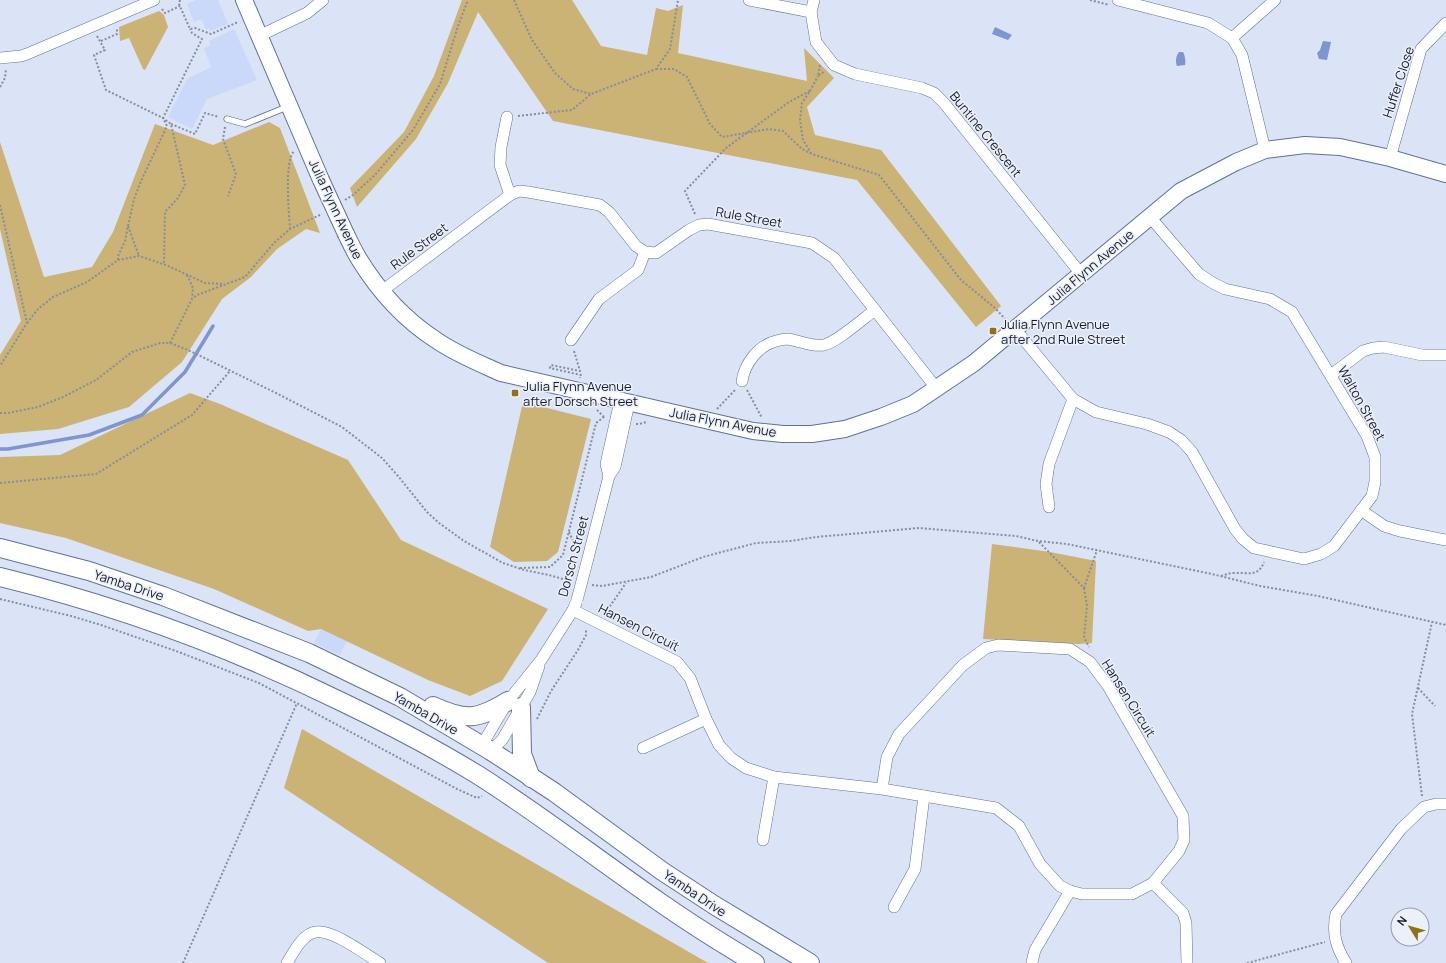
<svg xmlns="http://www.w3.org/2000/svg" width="1446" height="963" font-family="Manrope,sans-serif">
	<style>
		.built { fill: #cad8fa }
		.green { fill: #cbb275 }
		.water { fill: #7f95cf }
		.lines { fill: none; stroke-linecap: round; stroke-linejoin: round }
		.stream { stroke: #7f95cf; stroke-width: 3.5 }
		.lane-casing { stroke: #5f709c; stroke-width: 7 }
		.street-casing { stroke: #5f709c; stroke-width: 12 }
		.secondary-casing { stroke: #5f709c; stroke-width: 18 }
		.primary-casing { stroke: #5f709c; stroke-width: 20 }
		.path { stroke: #858da0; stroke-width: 2; stroke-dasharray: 2 2; stroke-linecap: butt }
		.lane { stroke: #fff; stroke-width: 5.5 }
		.street { stroke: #fff; stroke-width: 11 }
		.secondary { stroke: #fff; stroke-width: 16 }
		.primary { stroke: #fff; stroke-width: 18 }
		.street-bridge-casing { stroke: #5f709c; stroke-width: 12; stroke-linecap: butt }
		.secondary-bridge-casing { stroke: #5f709c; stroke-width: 18; stroke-linecap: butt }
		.street-bridge { stroke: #fff; stroke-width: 11 }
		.secondary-bridge { stroke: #fff; stroke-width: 16 }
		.poi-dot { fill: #907116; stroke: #ecf0fb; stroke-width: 1.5 }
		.labels { text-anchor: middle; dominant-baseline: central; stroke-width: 3; stroke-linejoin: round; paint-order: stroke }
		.street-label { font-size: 13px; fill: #151c2d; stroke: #ecf0fb }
		.poi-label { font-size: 13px; fill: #151c2d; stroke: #ecf0fb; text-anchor: start }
	</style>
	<rect width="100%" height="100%" fill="#dbe3f7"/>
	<!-- built -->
	<g class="built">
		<polygon points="196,0 218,0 228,24 210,31 209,28 206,30 202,19 194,22 187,4"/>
		<polygon points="234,29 257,80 207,99 192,129 168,117 187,79 211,67 204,48 211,45 209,41"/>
		<polygon points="321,629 347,641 340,655 314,643"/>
	</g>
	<!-- green -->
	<g class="green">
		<polygon points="462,0 572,0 601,46 647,55 656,8 668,11 683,5 678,53 807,81 804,48 834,78 807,107 815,135 881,150 1001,306 976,327 857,180 553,121 478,12 448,83 416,139 357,207 350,188 404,132 434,76"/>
		<polygon points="159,11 164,15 168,27 145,70 143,69 129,38 120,41 119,27"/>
		<polygon points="269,122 280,128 320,233 306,229 277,249 251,277 222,299 182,362 129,407 58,429 0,434 0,355 21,321 0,229 0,142 44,277 92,267 113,232 155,124 213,145"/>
		<polygon points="190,393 220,404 348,460 401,540 548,609 502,681 470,696 428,680 321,629 308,631 214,589 66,538 0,523 0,457 60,455"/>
		<polygon points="523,402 591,419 558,552 547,561 514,562 490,547"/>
		<polygon points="992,544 1050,552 1096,561 1092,643 1079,644 983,639"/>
		<polygon points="302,729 708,963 548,963 284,788"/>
	</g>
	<!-- water -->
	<g class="water">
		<polygon points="995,27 1012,35 1008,40 992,34"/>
		<polygon points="1323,41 1331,42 1327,60 1319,59 1317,53 1320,50"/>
		<path d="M1179,52H1183C1185,55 1186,62 1185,65L1177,66C1175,61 1176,56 1179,52Z"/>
	</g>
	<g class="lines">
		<!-- stream -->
		<polyline class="stream" points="0,449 8,449 89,435 142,415 185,372 213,326"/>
		<defs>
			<polyline id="lane" points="227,119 245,124 287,107"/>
			<g id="street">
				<polyline points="749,0 811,12"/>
				<polyline points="814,0 811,12 816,42 834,65 855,74 922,88 934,93 944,103 1081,274"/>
				<polyline points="1118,0 1208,23 1232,38 1242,55 1265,150"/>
				<polyline points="259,36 307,13 323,0"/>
				<polyline points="1232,38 1275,0"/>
				<polyline points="0,58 21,56 27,54 154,0"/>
				<polyline points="507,117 501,147 500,165 510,195"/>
				<polyline points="1390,158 1421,49 1446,23"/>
				<polyline points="382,291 510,195 519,191 528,192 600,205 609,212 636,246 645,252 656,253 689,230 699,225 708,224 812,243 834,258 937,389"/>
				<polyline points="1015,329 1073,399 1096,412 1147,424 1169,432 1181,440 1192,452 1235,529 1243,539 1254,548 1304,559 1321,554 1334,546 1372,496 1375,482 1375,457 1367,436 1292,312 1270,299 1225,289 1213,283 1199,274 1150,217"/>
				<polyline points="571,340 599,299 638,270 645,252"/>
				<polyline points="1331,375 1363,351 1373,348 1384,347 1422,355 1446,355"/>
				<path d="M742,381C745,363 758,346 776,341C780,340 784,339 788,339C800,341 812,347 824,345C837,342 864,318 875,310"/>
				<polyline points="609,476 606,464 620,401"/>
				<polyline points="1049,507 1046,484 1049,464 1073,399"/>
				<polyline points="1361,510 1384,526 1400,531 1446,540"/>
				<polyline points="588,558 609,476 615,467 629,403"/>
				<polyline points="573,610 677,662 690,678 706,719 719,745 731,758 746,768 774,777 882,789 996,808 1019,826 1040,864 1060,886 1070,891 1082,894 1132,894 1153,883 1179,851 1184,840 1183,816 1108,686 1090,662 1070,649 998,645 986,648 963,665 899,734 887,757 882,789"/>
				<polyline points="482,745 508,701 541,660 573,610 576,603"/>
				<polyline points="643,748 706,719"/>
				<polyline points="491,751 502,740 530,692 539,666"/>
				<polyline points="763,840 774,777"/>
				<polyline points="1153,883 1183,913 1186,923 1187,963"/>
				<polyline points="894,907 915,869 924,796"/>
				<polyline points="1032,962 1035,950 1070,891"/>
				<path d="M287,963C293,953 303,933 316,932C332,929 365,954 380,963"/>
				<path d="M1346,963C1336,947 1332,933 1336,914L1401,829L1424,807L1436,804H1446"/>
			</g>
			<g id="secondary">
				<polyline points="244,0 321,180"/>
				<path d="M346,234C350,242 354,251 359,259C378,290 405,320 436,340C456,354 479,363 501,373L753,431L783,434H812L845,429L881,417L913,404L974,363L1181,191L1236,162L1265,150L1305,145L1340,147L1390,158L1446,174"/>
			</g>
			<g id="primary">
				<polyline points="0,548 89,571 163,596 309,653 400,697 491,751 554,792 662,871 714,905 810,963"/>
				<path d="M0,577C119,606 232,648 342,702C388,724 434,748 478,775C541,815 600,861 661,903C691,924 723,944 755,963"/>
				<path d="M433,706C466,721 477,720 508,701"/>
				<polyline points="521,707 522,754 531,778"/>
			</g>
		</defs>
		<!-- lane casing -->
		<use href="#lane" class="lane-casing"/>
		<!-- street casing -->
		<use href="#street" class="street-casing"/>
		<!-- secondary casing -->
		<use href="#secondary" class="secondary-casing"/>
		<!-- primary casing -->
		<use href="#primary" class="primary-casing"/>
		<!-- path -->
		<g class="path">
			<polyline points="180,0 179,4 190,29 195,28 211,34 238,22"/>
			<polyline points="514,0 532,40 555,73 573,89 591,94"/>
			<polyline points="1090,0 1109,5"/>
			<polyline points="162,9 165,13 180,6"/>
			<polyline points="97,36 105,50 94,55 106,90 163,118 202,39 192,33 190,29"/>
			<polyline points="101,41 117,34 117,29"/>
			<polyline points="820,65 818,76 825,71"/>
			<polyline points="656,69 674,69 687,77 710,124 722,137 769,129 783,131 802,149 812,154 879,175 961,280 995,308 1006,320"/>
			<polyline points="0,87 5,78 6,69"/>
			<polyline points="810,91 818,76"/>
			<polyline points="518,116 572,110 591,94 656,69 670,49 678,0"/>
			<polyline points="171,124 195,134 205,113 219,117"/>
			<polyline points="225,127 223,139 236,174 228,196"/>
			<polyline points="345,200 353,195 375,175 413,130 440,84 458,26 468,0"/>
			<polyline points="0,205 27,323 0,366"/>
			<polyline points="695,214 685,191 726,148 789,102 810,91 802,103 800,120 803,140 811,153"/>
			<polyline points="128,226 134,199 141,181 167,126 163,118 171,124 185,185 178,198 165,212 164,264"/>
			<path d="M290,229C289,212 284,162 294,151"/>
			<polyline points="118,260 118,256 125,241 128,226 139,256"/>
			<polyline points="187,275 193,288 192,298"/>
			<polyline points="27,323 38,309 53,297 87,282 118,260 139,256 166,265 205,283 224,284"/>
			<polyline points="170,343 192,299 197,295 245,277 274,243 290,229 322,214"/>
			<polyline points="574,351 580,371 551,365 550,368 581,375 580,378"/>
			<polyline points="747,390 762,418"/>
			<polyline points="717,409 736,389"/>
			<polyline points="597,410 604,417"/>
			<polyline points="0,413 8,413 38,407 63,397 96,380 132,352 160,343 170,343 188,350 276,393 342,427 382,458 398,476 427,512 439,523 464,541 503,563 524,570 549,575 570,581"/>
			<polyline points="636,424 639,424 647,422"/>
			<polyline points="0,483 96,474 192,415 230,371"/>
			<polyline points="569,532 577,550"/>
			<polyline points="1039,542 1084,588 1097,550"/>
			<polyline points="520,568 550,567 563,555 596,423 604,417"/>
			<path d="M1221,576C1225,575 1229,573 1234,573C1247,572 1258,578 1264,562"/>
			<polyline points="592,585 602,586 651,577 703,557 756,543 791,541 816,537 919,528 1016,536 1038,541 1067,544 1212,574 1260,586 1318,596 1446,625"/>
			<polyline points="1084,588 1087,606 1084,637 1089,647"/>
			<polyline points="0,599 71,616 101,625 176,651 259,683 457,789 477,798 482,796"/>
			<polyline points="604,612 608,609 626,583"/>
			<polyline points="1418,688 1435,706"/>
			<polyline points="537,719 551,691 578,650 586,635 586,629"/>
			<polyline points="1422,796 1412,714 1432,622"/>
			<polyline points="183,963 297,703"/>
			<polyline points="1247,963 1325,942"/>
		</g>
		<!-- lane -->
		<use href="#lane" class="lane"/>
		<!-- street -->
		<use href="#street" class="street"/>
		<!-- secondary -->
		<use href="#secondary" class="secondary"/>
		<!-- primary -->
		<use href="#primary" class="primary"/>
		<defs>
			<polyline id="street-bridge" points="577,600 588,558"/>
			<polyline id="secondary-bridge" points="321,180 346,234"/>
		</defs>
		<!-- street-bridge casing -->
		<use href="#street-bridge" class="street-bridge-casing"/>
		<!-- secondary-bridge casing -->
		<use href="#secondary-bridge" class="secondary-bridge-casing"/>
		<!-- street-bridge -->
		<use href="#street-bridge" class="street-bridge"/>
		<!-- secondary-bridge -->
		<use href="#secondary-bridge" class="secondary-bridge"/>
	</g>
	<!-- markers -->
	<g class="poi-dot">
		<rect x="989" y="327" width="8" height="8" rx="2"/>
		<rect x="511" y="389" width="8" height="8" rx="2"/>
	</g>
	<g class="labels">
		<!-- street labels -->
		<g class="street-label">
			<text transform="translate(1398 82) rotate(-72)">Huffer Close</text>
			<text transform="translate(986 134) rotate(51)">Buntine Crescent</text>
			<text transform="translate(336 209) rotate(65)">Julia Flynn Avenue</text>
			<text transform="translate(749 217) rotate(10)">Rule Street</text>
			<text transform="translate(419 246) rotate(-37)">Rule Street</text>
			<text transform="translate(1090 267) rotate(-40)">Julia Flynn Avenue</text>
			<text transform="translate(1362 403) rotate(61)">Walton Street</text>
			<text transform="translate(723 422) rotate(11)">Julia Flynn Avenue</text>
			<text transform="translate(573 556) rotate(-75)">Dorsch Street</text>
			<text transform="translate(129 585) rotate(18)">Yamba Drive</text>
			<text transform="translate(639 627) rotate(27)">Hansen Circuit</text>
			<text transform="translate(1129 698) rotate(58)">Hansen Circuit</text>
			<text transform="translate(426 713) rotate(30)">Yamba Drive</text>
			<text transform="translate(695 893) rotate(34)">Yamba Drive</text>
		</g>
		<!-- poi labels -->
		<g class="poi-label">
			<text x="1001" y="324">Julia Flynn Avenue<tspan x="1001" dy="15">after 2nd Rule Street</tspan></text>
			<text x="523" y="386">Julia Flynn Avenue<tspan x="523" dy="15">after Dorsch Street</tspan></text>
		</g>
	</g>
	<!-- north arrow -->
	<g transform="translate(1410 927) rotate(307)"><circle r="19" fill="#ecf0fb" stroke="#969ba9"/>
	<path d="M0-3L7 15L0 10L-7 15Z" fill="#907116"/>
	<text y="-6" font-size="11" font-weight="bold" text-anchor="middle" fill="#151c2d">N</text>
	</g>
</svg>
